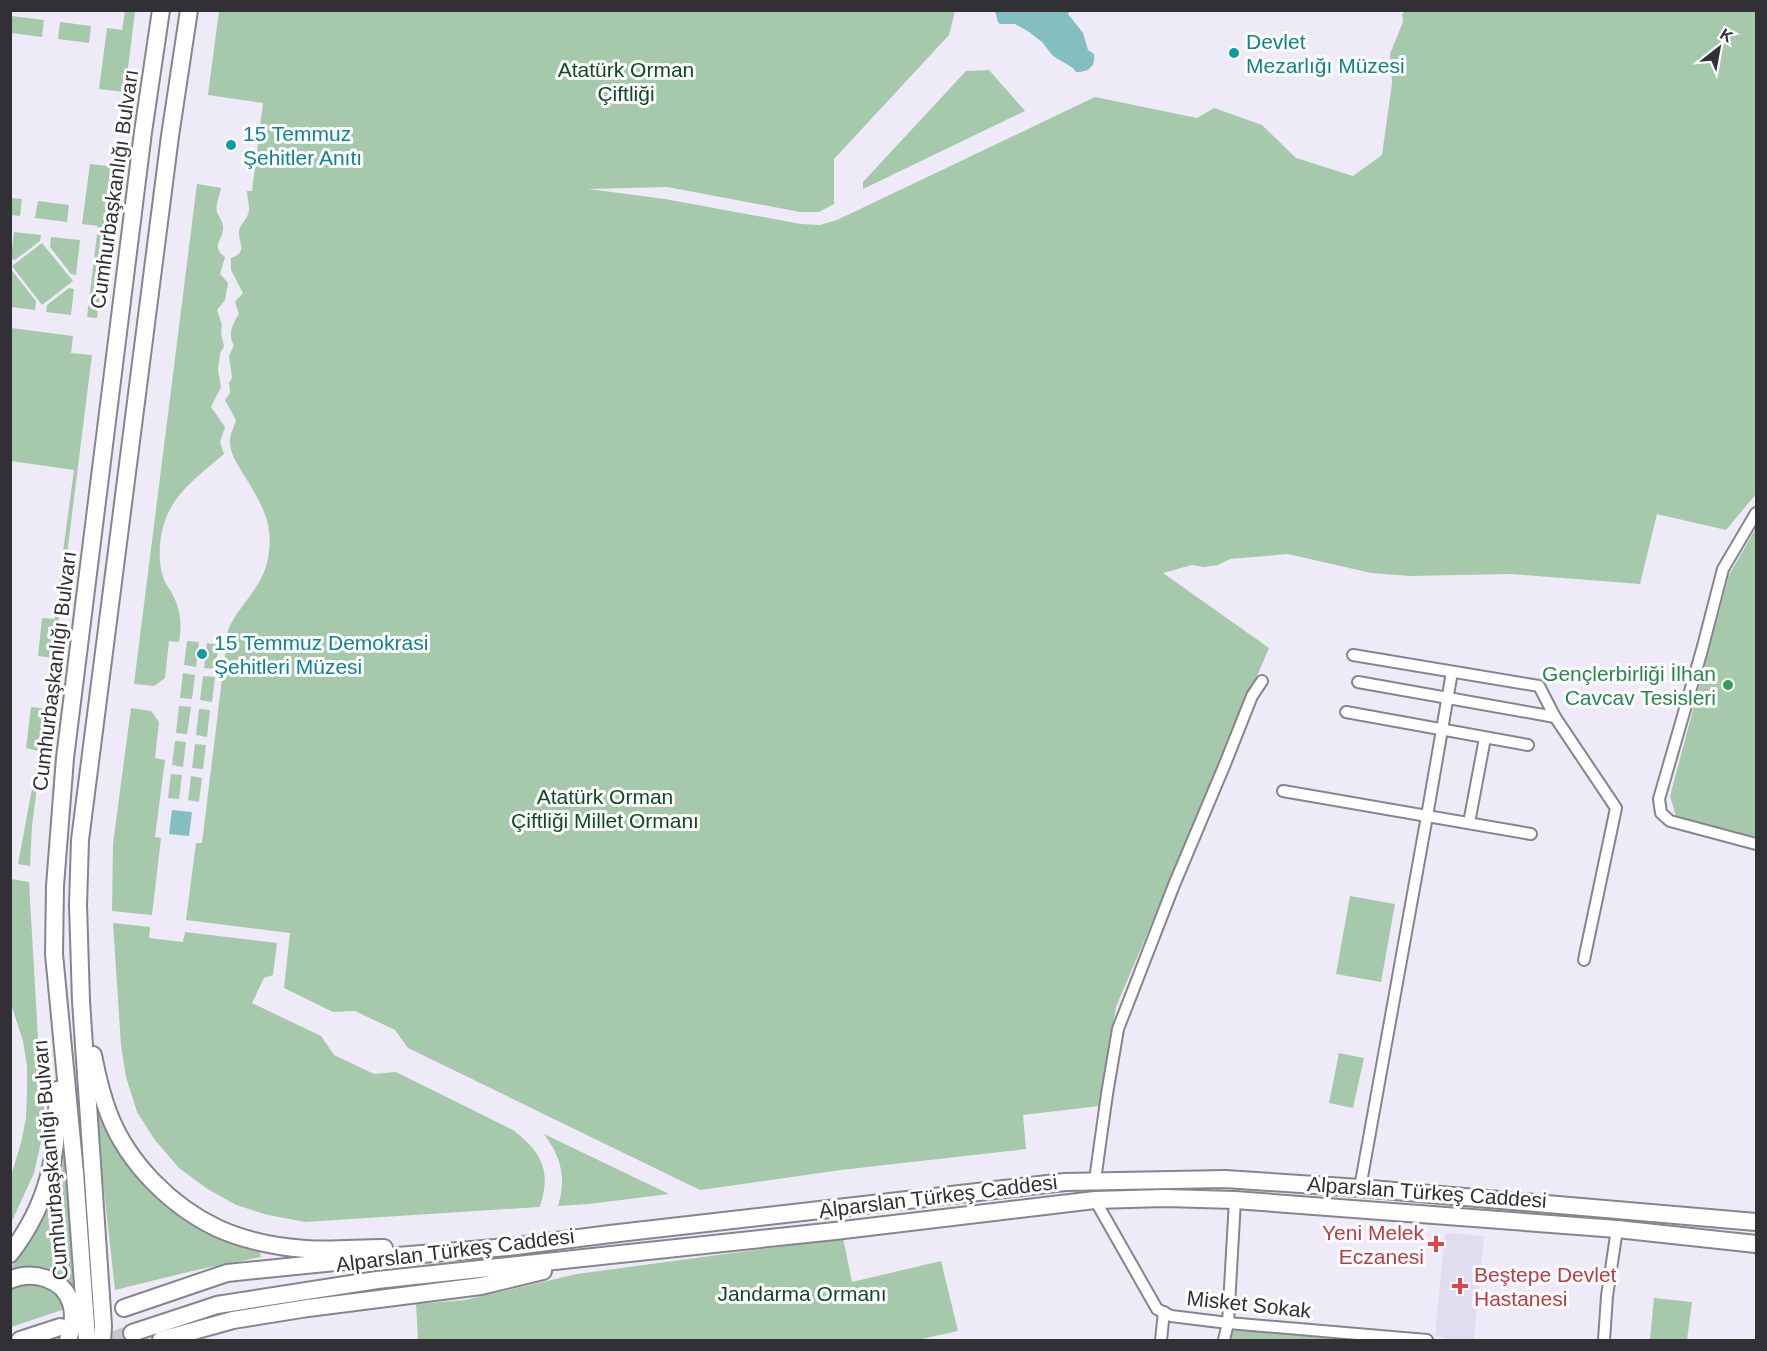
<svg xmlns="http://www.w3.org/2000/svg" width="1767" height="1351" font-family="Arial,sans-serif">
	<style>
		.built { fill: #e2dcf0 }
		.green { fill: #a6c9ac }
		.water { fill: #83bec0 }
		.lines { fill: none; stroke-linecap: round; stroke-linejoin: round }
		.primary-tunnel { stroke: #c8c5d1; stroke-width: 16; stroke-dasharray: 16 8; stroke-linecap: butt }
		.street-casing { stroke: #87838f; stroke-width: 14 }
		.primary-casing { stroke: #87838f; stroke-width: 20 }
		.street { stroke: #fff; stroke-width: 10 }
		.primary { stroke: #fff; stroke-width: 16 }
		.culture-dot { fill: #0f9aa8; stroke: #fff; stroke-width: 2 }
		.leisure-dot { fill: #2e9e5b; stroke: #fff; stroke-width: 2 }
		.health-dot { fill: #e0444e; stroke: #fff; stroke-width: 2 }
		.labels { text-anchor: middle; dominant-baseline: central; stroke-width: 6; stroke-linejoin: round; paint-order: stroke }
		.culture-label { font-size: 21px; fill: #0d838f; stroke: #fff; text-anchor: start }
		.park-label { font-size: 21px; fill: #0e4a22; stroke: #fff }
		.street-label { font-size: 21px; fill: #313035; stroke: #fff }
		.leisure-label { font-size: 21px; fill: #27864d; stroke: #fff; text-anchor: end }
		.health-label { font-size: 21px; fill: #be3a42; stroke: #fff; text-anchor: end }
	</style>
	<rect width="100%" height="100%" fill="#eeeaf8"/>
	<!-- built -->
	<polygon class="built" points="1445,1233 1484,1236 1474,1340 1446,1340 1446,1338 1435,1336"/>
	<!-- green -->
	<g class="green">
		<polygon points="125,11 135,11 125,92 99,89 107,28 122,30"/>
		<path d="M219,11H955L949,35L834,159V204L819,212H800L667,187L588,189L665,199L801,224L820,225L837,220L1095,97L1197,118L1214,108L1262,125L1296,158L1353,176L1382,155L1392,83L1390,54L1403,22L1402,15L1404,11H1756V494L1726,530L1657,514L1640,584L1511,574L1410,576L1371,573L1288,554L1230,559L1218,565L1204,567L1192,565L1163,573L1269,648L1116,1007L1099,1106L1023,1115L1026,1149L841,1170L700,1190L408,1048L395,1030L355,1011L333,1012L284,988L290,933L186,920L196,843H202L228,630C239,604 263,588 268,558C275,523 260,501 242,472C237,463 230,453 230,443C229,436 234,427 236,420L225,400L230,393L229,383L232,378L229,356L234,345C227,335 233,323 239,314L235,302L243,293L231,270V258C249,252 238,243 239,231C240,224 246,221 248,214C251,209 247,198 247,191H252L263,103L208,95Z"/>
		<polygon points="12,16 44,20 42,37 11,33"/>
		<polygon points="60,22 91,26 89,43 58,39"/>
		<polygon points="989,70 1025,111 863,189 863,182 966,71"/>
		<polygon points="90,164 116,167 97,318 87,317 98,226 82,224"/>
		<path d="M197,184L221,188C220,195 215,204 217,212C219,217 222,220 223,226C225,239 209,246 225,257L220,274L228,283L225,300L217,310L222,325L221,334L224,346L220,354L218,370L221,387L211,407L225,427L220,442L224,454C195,479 168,496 161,536C159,549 159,565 163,577C165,583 169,588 172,593C181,611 182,623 179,642L169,641L165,678L154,686L134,684Z"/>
		<polygon points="11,198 22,199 20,216 11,215"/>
		<polygon points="38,201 69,205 67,222 35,218"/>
		<polygon points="14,232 41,235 40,241 15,260 11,259"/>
		<polygon points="51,237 80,240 76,275 71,274 50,247"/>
		<polygon points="42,243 73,281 42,305 12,266"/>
		<polygon points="11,271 13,272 36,301 35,310 11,307"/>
		<polygon points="69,288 74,289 71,315 46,312 47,305"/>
		<polygon points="11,328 73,336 71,353 92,355 54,658 38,656 42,618 54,619 74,470 11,461"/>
		<polygon points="1756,528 1756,837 1676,816 1670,796 1729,575"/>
		<polygon points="187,641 199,642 196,667 184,665"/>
		<polygon points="207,643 219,645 215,669 204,668"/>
		<polygon points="183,673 195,675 192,699 180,698"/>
		<polygon points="203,676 215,677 212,702 200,700"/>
		<polygon points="179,706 191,707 187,734 176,733"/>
		<polygon points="31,707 47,709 32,826 30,866 18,864 39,751 26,748"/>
		<polygon points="131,708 151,711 159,722 155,758 165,760 155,837 161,838 152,915 112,911 113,844"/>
		<polygon points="199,709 210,710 207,737 196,735"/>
		<polygon points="175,741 186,742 183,767 172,765"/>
		<polygon points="195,744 206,745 203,769 192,768"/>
		<polygon points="171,774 182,775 179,799 168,798"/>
		<polygon points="191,776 202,778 199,802 188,800"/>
		<polygon points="11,879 29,882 38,1038 44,1089 44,1128 34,1173 11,1223 11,1176 21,1143 26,1118 27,1091 27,1066 23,1041 11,1004"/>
		<polygon points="1350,896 1395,904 1381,982 1336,974"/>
		<path d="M113,923L150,927L149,938L183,942L185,932L277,943L273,975L264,978L252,1003L321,1036L334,1055L374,1074L396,1072L513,1130C541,1152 552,1170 540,1206L539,1207L305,1222L268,1215L236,1205L206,1188L179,1168L155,1140L137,1112L126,1077L121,1045Z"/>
		<polygon points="1339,1053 1364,1058 1353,1108 1329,1103"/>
		<polygon points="91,1074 146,1182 259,1248 261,1257 192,1271 115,1290"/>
		<path d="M544,1134L669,1194L589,1204L558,1206C567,1178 561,1157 544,1134Z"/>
		<path d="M64,1141L79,1302L74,1295L11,1274L10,1269C33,1238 53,1202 61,1164C63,1156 63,1148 64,1141Z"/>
		<polygon points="843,1238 852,1282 941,1261 958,1331 917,1340 418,1340 416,1304 465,1300 577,1274"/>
		<polygon points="19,1281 53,1288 68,1308 11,1327 11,1285"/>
		<polygon points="1654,1298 1692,1302 1687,1340 1650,1340"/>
		<polygon points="1228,1323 1348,1332 1346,1340 1223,1340"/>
	</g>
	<!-- water -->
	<g class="water">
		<path d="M1062,10L1065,12L1070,11L1068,14L1083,33L1088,50L1094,54C1096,68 1087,72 1076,72L1073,68L1053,56L1042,42L1029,32L1015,24H1000L998,22L995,11Z"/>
		<polygon points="172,810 192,812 189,836 169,834"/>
	</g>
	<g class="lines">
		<!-- primary-tunnel -->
		<polyline class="primary-tunnel" points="111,1340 132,1333"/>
		<defs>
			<g id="street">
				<polyline points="1756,513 1723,569 1702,650 1659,799 1661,813 1670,821 1756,844"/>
				<polyline points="1353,655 1539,686 1555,717 1616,808 1584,960"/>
				<polyline points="1358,682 1555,717"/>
				<polyline points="1346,712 1528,745"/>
				<polyline points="1283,791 1531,834"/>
				<polyline points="1469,823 1485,738"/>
				<polyline points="1095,1180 1107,1094 1118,1029 1174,885 1225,764 1252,696 1262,681"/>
				<polyline points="1360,1188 1427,816 1452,672"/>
				<polyline points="1095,1200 1157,1309 1171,1316 1228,1323 1427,1340"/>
				<polyline points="1161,1340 1164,1312"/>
				<polyline points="1224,1340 1228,1323 1235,1200"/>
				<polyline points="1604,1340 1607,1296 1617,1229"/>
			</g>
			<g id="primary">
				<path d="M93,1055C97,1076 102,1097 110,1117C129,1164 171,1206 217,1228C243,1240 277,1247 306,1249C332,1251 358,1248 384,1248"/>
				<path d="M10,1254C49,1203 59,1153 57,1090"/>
				<path d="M10,1280C32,1270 63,1278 71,1303C75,1315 72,1329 68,1340"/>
				<polyline points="124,1308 227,1273 385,1257 508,1247 610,1234 1065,1182 1225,1179 1360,1188 1756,1222"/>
				<polyline points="132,1333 217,1305 377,1280 835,1231 1095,1200 1165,1198 1235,1200 1617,1229 1756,1244"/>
				<polyline points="20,1340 60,1327"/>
				<polyline points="87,1340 75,1173 54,954 55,886 65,758 143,132 161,10"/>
				<polyline points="102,1340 103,1326 81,1001 78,905 80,840 170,136 189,10"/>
				<polyline points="161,1340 233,1320 308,1308 481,1286 543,1271"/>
			</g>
		</defs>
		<!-- street casing -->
		<use href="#street" class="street-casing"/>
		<!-- primary casing -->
		<use href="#primary" class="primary-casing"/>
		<!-- street -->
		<use href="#street" class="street"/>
		<!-- primary -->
		<use href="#primary" class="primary"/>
	</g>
	<!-- markers -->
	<g class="culture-dot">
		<circle cx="1234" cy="53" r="6"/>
		<circle cx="231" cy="145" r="6"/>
		<circle cx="202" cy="654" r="6"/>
	</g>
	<circle class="leisure-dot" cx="1728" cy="685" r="6"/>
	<g class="health-dot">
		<path d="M1433 1235h6v6h6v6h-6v6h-6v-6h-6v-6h6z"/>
		<path d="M1457 1277h6v6h6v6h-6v6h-6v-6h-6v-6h6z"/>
	</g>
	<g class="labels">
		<!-- culture labels -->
		<g class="culture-label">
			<text x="1246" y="41">Devlet<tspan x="1246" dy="24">Mezarlığı Müzesi</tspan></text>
			<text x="243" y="133">15 Temmuz<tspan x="243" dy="24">Şehitler Anıtı</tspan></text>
			<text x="214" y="642">15 Temmuz Demokrasi<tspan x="214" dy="24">Şehitleri Müzesi</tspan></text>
		</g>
		<!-- park labels -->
		<g class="park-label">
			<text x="626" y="69">Atatürk Orman<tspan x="626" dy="24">Çiftliği</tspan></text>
			<text x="605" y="796">Atatürk Orman<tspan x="605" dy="24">Çiftliği Millet Ormanı</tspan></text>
			<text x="802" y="1293">Jandarma Ormanı</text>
		</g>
		<!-- street labels -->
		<g class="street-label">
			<text transform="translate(114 189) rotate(-82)">Cumhurbaşkanlığı Bulvarı</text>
			<text transform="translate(54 671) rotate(-83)">Cumhurbaşkanlığı Bulvarı</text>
			<text transform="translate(50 1160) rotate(-95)">Cumhurbaşkanlığı Bulvarı</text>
			<text transform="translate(1427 1192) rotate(4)">Alparslan Türkeş Caddesi</text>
			<text transform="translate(938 1196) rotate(-7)">Alparslan Türkeş Caddesi</text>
			<text transform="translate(455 1250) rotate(-7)">Alparslan Türkeş Caddesi</text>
			<text transform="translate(1249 1304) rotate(6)">Misket Sokak</text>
		</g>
		<!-- leisure labels -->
		<g class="leisure-label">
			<text x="1716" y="673">Gençlerbirliği İlhan<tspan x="1716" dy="24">Cavcav Tesisleri</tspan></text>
		</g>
		<!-- health labels -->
		<g class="health-label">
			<text x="1424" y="1232">Yeni Melek<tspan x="1424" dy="24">Eczanesi</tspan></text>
			<text x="1474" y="1274" text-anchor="start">Beştepe Devlet<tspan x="1474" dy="24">Hastanesi</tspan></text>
		</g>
	</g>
	<!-- border -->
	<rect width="1767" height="1351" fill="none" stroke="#313035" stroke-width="24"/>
	<!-- north arrow -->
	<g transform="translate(1719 48) rotate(31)" stroke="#ffffff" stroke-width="4.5" paint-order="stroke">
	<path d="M0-4.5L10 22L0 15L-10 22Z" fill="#313035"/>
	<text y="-9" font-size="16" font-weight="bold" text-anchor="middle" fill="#313035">K</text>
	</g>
</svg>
